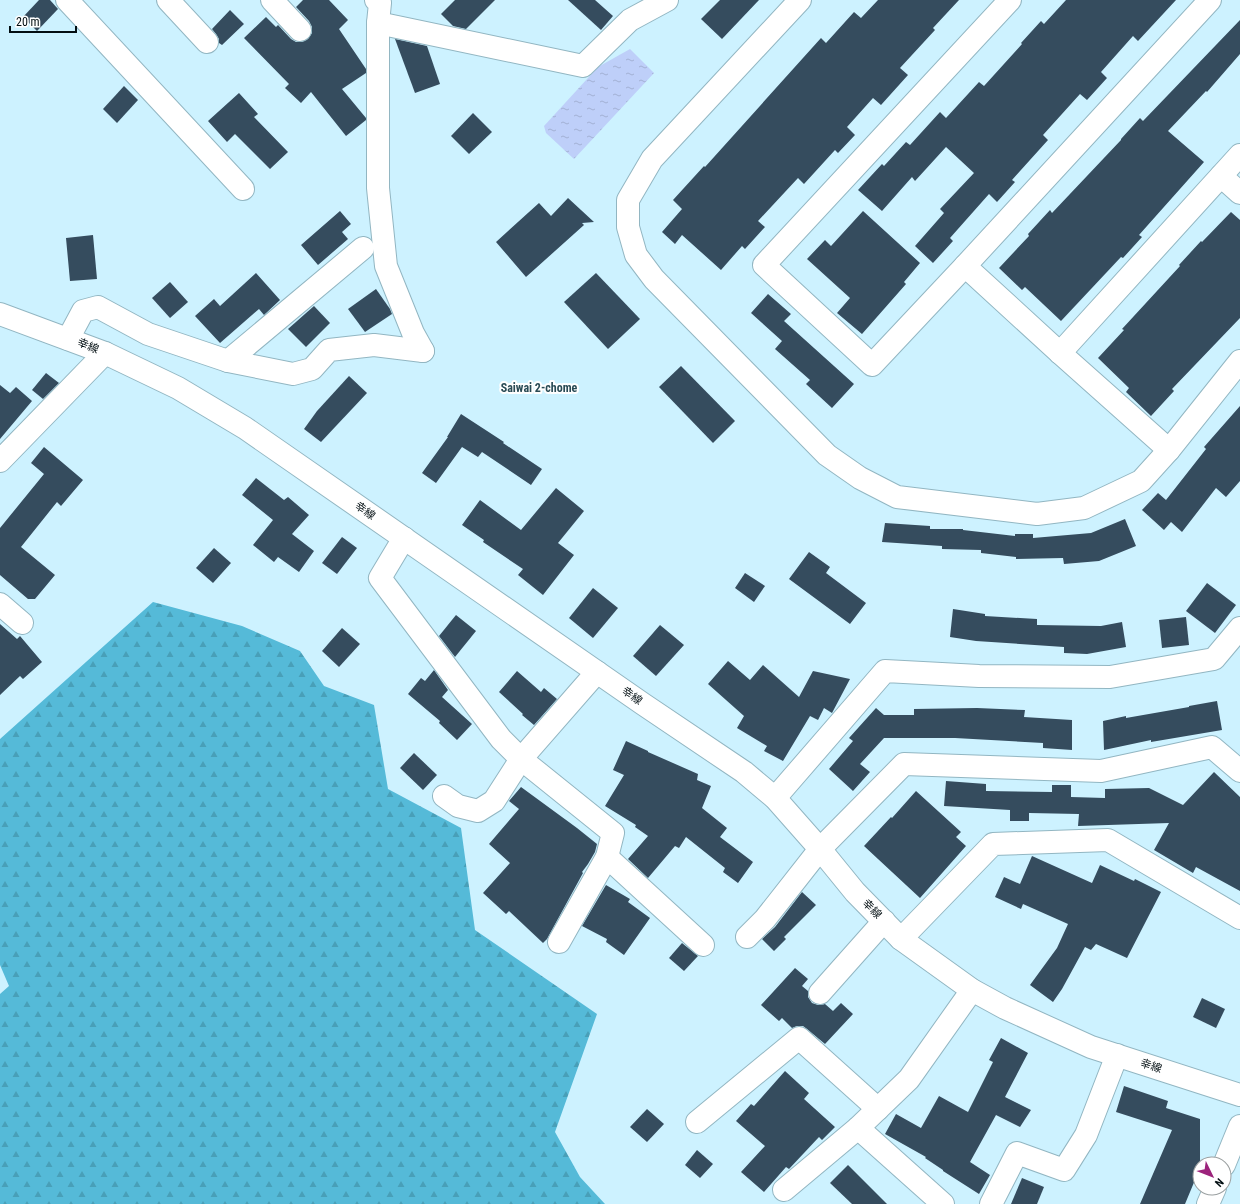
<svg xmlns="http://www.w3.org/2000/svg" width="1240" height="1204" font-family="'Roboto Condensed','Noto Sans JP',sans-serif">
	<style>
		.forest { fill: url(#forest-firs) }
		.water { fill: url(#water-ripples) }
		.building { fill: #354c5e }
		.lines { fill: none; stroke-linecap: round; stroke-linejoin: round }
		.minor-casing { stroke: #92b6c2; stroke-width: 24 }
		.tertiary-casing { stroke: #92b6c2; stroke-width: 24 }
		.minor { stroke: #fff; stroke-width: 22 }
		.tertiary { stroke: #fff; stroke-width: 22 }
		.labels { text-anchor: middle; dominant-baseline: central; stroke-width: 4; stroke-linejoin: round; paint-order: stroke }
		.street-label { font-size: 11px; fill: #020e12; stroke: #fff }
		.neighbourhood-label { font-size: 12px; font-weight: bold; fill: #294b55; stroke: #fff }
	</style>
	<defs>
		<pattern id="forest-firs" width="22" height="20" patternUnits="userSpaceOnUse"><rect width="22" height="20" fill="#55bad8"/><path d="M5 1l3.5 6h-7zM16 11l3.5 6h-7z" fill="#489fb8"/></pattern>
		<pattern id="water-ripples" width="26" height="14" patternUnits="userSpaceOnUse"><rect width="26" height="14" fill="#becff9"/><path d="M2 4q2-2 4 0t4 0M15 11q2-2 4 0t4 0" fill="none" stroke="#a2b1d4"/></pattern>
	</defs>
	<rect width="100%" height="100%" fill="#cdf2ff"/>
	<!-- forest -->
	<polygon class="forest" points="153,602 242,626 300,651 324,686 374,705 388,789 461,828 475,930 597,1014 555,1132 580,1177 605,1204 0,1204 0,994 9,986 0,965 0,739"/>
	<!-- water -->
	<polygon class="water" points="630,49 654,73 574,159 546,133 544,126 598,67"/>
	<!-- building -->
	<g class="building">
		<polygon points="39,0 50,0 58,9 37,31 23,17"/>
		<polygon points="303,0 329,0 348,20 339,29 366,69 366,73 342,89 366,118 366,120 346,136 311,92 301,103 285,88 289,84 244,38 266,17 276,27 278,25 291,39 296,42 302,42 308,39 312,33 312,27 309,21 296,7"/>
		<polygon points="455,0 495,0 466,29 453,26 441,14"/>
		<polygon points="568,0 595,0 613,16 601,30"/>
		<polygon points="720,0 759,0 722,39 701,19"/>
		<polygon points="878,0 959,0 933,28 935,30 900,68 908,75 881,105 873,98 847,127 855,135 838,153 835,150 804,184 798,178 758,221 765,227 745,249 742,246 721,270 682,235 675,244 662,232 682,209 673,200 704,166 705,167 821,38 826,43 854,12 861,18"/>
		<polygon points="1066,0 1176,0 1138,41 1133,36 1101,72 1107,78 1087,100 1080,94 1043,135 1048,140 1012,180 1015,182 997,202 989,194 950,238 953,241 933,263 915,246 944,213 940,209 974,173 946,147 915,181 912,177 882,211 858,190 882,164 884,166 906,142 910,145 940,112 946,118 979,82 984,86 1022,44 1021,43 1041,21 1044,24"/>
		<polygon points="230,10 244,24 222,45 219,43 219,39 216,34 212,29"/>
		<polygon points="1240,20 1240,54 1207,92 1206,91 1168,131 1204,162 1139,235 1142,237 1123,258 1121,257 1061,321 1025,287 1022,290 999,268 1029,236 1028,234 1050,210 1052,213 1121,140 1121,139 1140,118 1143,121"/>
		<polygon points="395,39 427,46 440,84 415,93"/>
		<polygon points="124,86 138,100 117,123 103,109"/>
		<polygon points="239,93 258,114 254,117 288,152 270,169 235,134 227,142 208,121"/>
		<polygon points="473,113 492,132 469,154 451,136"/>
		<polygon points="568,198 594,222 582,223 584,225 526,277 496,242 539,203 551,216"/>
		<polygon points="340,211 351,224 342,232 348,239 318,265 301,245"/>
		<polygon points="863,211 920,263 904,282 906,284 862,334 837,313 850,298 807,259 825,240 831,246"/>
		<polygon points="1231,212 1240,220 1240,318 1172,389 1174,391 1151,416 1126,392 1129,388 1098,358 1124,330 1122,329 1180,266 1179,265 1201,241 1202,242"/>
		<polygon points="93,235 97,279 70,281 66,238"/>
		<polygon points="256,273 280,300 264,315 259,309 220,343 195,316 214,299 220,306"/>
		<polygon points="596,273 640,319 608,349 564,302"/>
		<polygon points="170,282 188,302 170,318 152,298"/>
		<polygon points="376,289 390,309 392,314 365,332 348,309"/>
		<polygon points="768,294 791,314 784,321 854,384 832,408 806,384 810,380 775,349 782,341 751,313"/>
		<polygon points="314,306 330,323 306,347 288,329"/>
		<polygon points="681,366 735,421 713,443 659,387"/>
		<polygon points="46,373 59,383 43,399 32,390"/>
		<polygon points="349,376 367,393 321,442 304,429 317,411"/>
		<polygon points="0,385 10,393 16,387 32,401 0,439"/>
		<polygon points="1240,406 1240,481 1226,497 1216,488 1182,532 1171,522 1164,530 1142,510 1158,493 1166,500 1206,449 1204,447"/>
		<polygon points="461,414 504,442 503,443 542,469 531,485 482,452 478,457 462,447 436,483 422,473 448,437 447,437"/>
		<polygon points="44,447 83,480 61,506 57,502 21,547 55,575 35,599 28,599 0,575 0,528 44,474 31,463"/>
		<polygon points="256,478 284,500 288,497 309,515 292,534 314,551 299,572 278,557 274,562 253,545 273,520 242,495"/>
		<polygon points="556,488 584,511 558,543 574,555 543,595 518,575 523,569 483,542 484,540 462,525 480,500 521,530"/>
		<polygon points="1125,519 1136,546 1099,561 1064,564 1063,558 1016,559 1016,557 981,553 981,550 942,549 942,546 882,542 885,523 930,526 930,529 963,529 963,530 1015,536 1015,534 1033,534 1033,538 1091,533"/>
		<polygon points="342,537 357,548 337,574 322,563"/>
		<polygon points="214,548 231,563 213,583 196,568"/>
		<polygon points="809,552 830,567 826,573 866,603 850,624 789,579"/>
		<polygon points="745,573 765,586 754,602 735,588"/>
		<polygon points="1207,583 1236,605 1215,633 1186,611"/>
		<polygon points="593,588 618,608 593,638 569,618"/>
		<polygon points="953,609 985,614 985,616 1037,619 1037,625 1101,626 1122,622 1126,647 1087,654 1064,653 1064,647 976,641 950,637"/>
		<polygon points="456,615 476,631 455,657 439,636"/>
		<polygon points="1186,617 1189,645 1162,648 1159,620"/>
		<polygon points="0,624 17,639 20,636 42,662 23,679 20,676 0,695"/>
		<polygon points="660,625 684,645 656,676 633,656"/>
		<polygon points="342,628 360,644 339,667 322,651"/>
		<polygon points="728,661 750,680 763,665 799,697 813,671 850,679 832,713 824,708 818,720 810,716 783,761 764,751 767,746 737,728 744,716 708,684"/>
		<polygon points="434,670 448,690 442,697 472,724 457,740 439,723 440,721 408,694 421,678 425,681"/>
		<polygon points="517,671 541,692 544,688 557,699 534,725 522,715 523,714 499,692"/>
		<polygon points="1217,701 1222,730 1151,742 1151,740 1104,750 1103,721 1126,716 1126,718 1189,707 1189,706"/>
		<polygon points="876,708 884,715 914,715 914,709 977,708 1025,710 1024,717 1072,720 1072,750 1043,748 1043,743 955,738 884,738 860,764 870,772 853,791 829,769 853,741 849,738"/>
		<polygon points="626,741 648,751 648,752 698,774 697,780 711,786 702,808 727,828 720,837 753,862 738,883 723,872 725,868 686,837 679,848 675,846 648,878 628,859 648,836 635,827 636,825 605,806 624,775 613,770"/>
		<polygon points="414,753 437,775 423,790 400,768"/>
		<polygon points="1214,772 1240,797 1240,891 1196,867 1193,873 1154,850 1169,823 1078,826 1079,814 1029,813 1029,821 1010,821 1010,810 944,806 946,781 986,784 986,791 1052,792 1052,785 1071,785 1071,797 1105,798 1105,789 1149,788 1183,805"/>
		<polygon points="521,787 577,828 597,844 595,852 588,864 582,872 583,873 547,939 543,943 509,911 506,914 483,893 510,863 489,844 519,809 509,801"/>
		<polygon points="916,791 961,832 956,837 966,846 920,898 864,846 891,817 892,818"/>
		<polygon points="1032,856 1092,883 1100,865 1134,881 1135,879 1161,892 1127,958 1096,944 1091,950 1085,947 1062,989 1053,1002 1030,985 1057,948 1068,924 1023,904 1021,909 995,897 1004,877 1020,884"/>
		<polygon points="606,885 630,899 628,902 650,918 624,955 606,942 607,939 582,926"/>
		<polygon points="802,892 816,905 784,937 786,939 774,951 762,939 775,927"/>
		<polygon points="682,943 698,956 684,971 669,958"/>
		<polygon points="795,968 808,979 802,986 808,991 808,997 812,1003 818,1005 825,1004 833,1011 841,1003 853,1014 825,1044 807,1029 803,1026 797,1026 792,1028 782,1018 779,1021 761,1005"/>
		<polygon points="1202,998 1225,1009 1216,1028 1193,1017"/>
		<polygon points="1001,1038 1028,1053 1005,1097 1031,1110 1020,1127 996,1115 970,1162 990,1175 979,1194 943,1171 943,1170 925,1158 926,1157 885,1134 896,1114 921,1128 939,1096 968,1112 993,1062 989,1060"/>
		<polygon points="785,1071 809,1093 804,1099 835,1127 822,1140 819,1137 789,1169 786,1167 764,1192 741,1172 765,1146 736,1121 751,1104 754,1106"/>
		<polygon points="1124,1086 1168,1101 1166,1108 1200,1119 1200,1168 1185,1204 1140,1204 1172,1130 1116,1112"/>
		<polygon points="647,1109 664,1124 647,1142 630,1127"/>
		<polygon points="697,1150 713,1164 700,1178 685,1165"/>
		<polygon points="848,1165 887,1204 852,1204 830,1183"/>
		<polygon points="1022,1178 1044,1187 1037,1204 1011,1204"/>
	</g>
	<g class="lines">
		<defs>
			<g id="minor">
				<polyline points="67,0 243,189"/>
				<polyline points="168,0 207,42"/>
				<polyline points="272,0 300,30"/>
				<polyline points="376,0 380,3 378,23 378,188 386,266 413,333 423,351"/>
				<polyline points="800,0 652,159 628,200 628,227 636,255 654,279 827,455 860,478 897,497 1037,514 1084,508 1141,481 1169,450 1240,361"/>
				<polyline points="1010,0 764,265 872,365 965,266 1210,0"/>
				<polyline points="378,23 583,66 630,20 667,0"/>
				<polyline points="1221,176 1240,193"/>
				<polyline points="965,266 1060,353 1169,450"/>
				<polyline points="68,339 83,311 98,307 148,334 228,361 293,374 312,369 329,350 374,345 423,351"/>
				<polyline points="1060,353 1240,155"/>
				<polyline points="228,361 363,248"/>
				<polyline points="0,461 105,353"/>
				<polyline points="404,538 380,578 501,739 521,759 613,833 607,857 559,942"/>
				<polyline points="0,604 22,623"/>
				<polyline points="444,796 458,806 478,811 494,801 521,759 597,672"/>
				<polyline points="775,798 885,671 979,676 1110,677 1214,659 1240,628"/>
				<polyline points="607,857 703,945"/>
				<polyline points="747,937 765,919 820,849 904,764 1101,771 1212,747 1240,771"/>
				<polyline points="901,939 993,844 1108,840 1240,918"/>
				<polyline points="820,993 884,921"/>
				<polyline points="697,1122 799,1038 878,1109"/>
				<polyline points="1224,1165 1240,1126"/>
				<polyline points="784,1190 858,1128"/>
				<polyline points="943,1204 858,1128 909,1079 972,990"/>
				<polyline points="991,1204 1017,1153 1064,1170 1086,1135 1117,1055"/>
				<polyline points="1208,1204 1215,1188"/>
			</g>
			<polyline id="tertiary" points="0,314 105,353 178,388 245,428 643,704 744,772 775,798 820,849 855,892 901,939 972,990 1005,1008 1091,1047 1240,1095"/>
		</defs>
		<!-- minor casing -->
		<use href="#minor" class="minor-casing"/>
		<!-- tertiary casing -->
		<use href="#tertiary" class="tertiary-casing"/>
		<!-- minor -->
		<use href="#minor" class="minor"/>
		<!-- tertiary -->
		<use href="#tertiary" class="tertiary"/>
	</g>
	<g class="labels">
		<!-- street labels -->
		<g class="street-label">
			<text transform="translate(88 346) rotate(22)">幸線</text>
			<text transform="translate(365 511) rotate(35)">幸線</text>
			<text transform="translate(632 696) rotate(35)">幸線</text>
			<text transform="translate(872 909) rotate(45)">幸線</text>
			<text transform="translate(1151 1066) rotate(18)">幸線</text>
		</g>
		<!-- neighbourhood labels -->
		<g class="neighbourhood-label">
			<text x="539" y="388">Saiwai 2-chome</text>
		</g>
	</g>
	<!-- north arrow -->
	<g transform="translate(1212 1176) rotate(133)"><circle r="19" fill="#ffffff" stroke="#9a9fa0"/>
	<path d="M0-3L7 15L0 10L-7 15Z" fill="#9c237b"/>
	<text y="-6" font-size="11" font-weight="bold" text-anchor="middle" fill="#020e12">N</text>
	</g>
	<!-- scale -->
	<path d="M10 26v6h66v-6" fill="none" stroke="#020e12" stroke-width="2"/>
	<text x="16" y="26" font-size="12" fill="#020e12" stroke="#ffffff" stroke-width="3" paint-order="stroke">20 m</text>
</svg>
